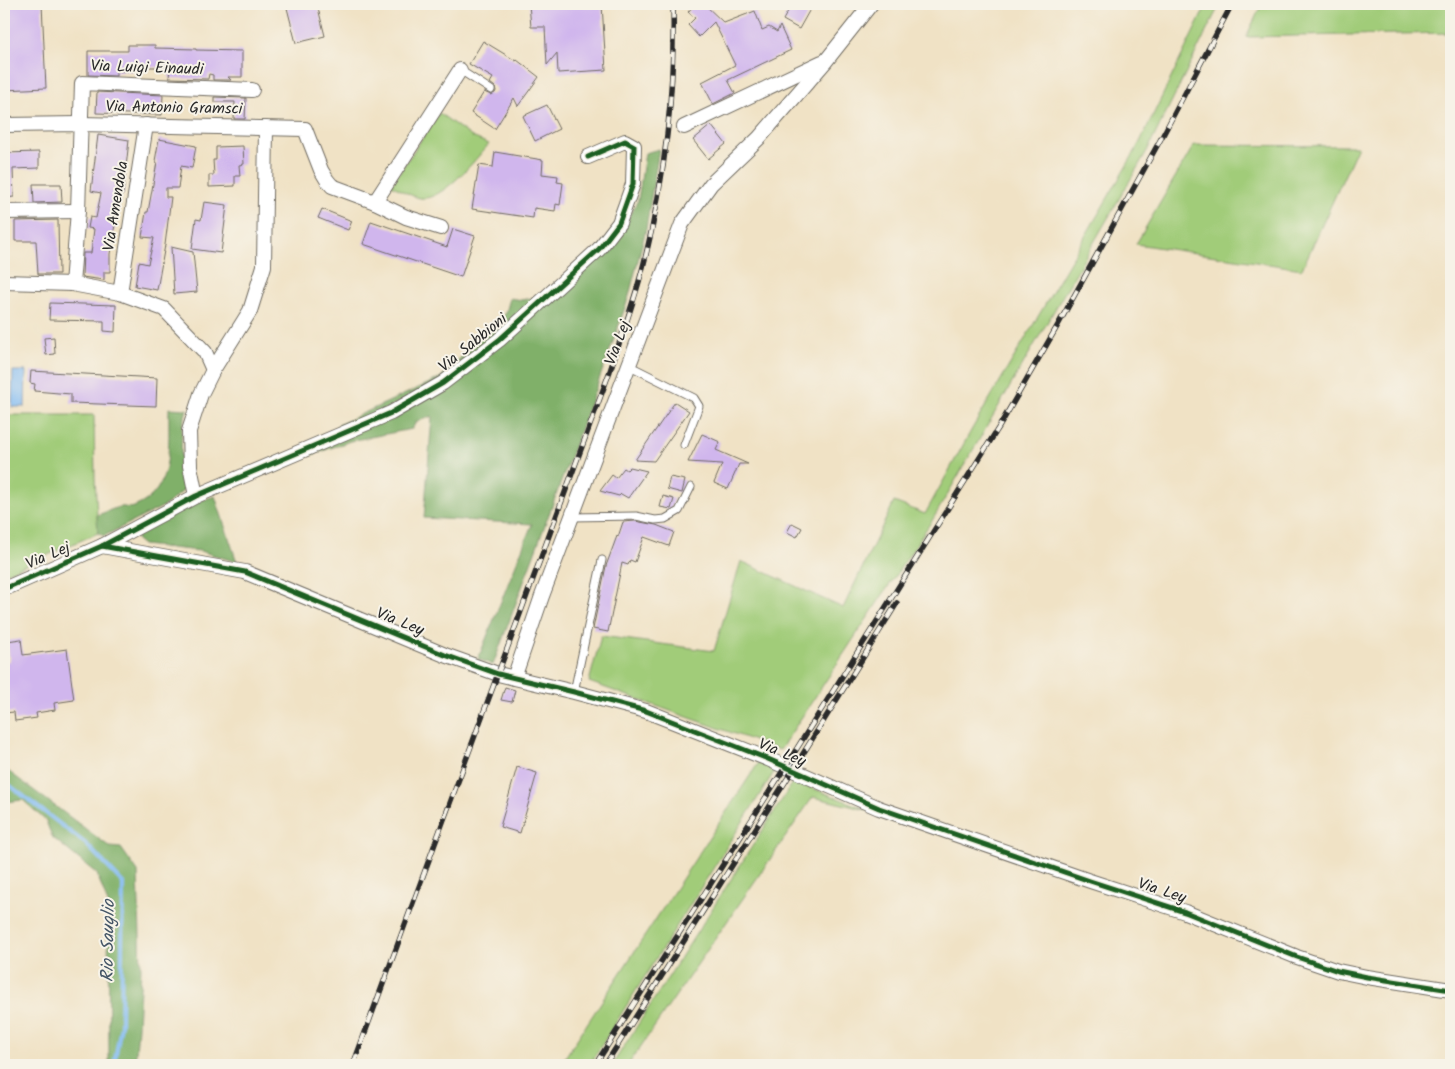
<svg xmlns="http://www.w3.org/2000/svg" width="1455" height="1069" font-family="Kalam,sans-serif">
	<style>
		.green { fill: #a1cc79; stroke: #667c52 }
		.forest { fill: #80b069; stroke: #566e4a }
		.water { fill: #82bbf3; stroke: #56738f }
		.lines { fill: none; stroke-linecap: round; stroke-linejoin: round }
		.stream { stroke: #82bbf3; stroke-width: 4 }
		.building { fill: #d0b6ed }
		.lane-casing { stroke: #706b61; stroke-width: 9 }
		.street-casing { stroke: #706b61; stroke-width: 16 }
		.lane { stroke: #fff; stroke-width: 7 }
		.street { stroke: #fff; stroke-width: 14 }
		.rail-casing { stroke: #2b2b2b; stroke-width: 5.5 }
		.rail { stroke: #f7f3e8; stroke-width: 4; stroke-dasharray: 11; stroke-linecap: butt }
		.cycleway-casing { stroke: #f7f3e8; stroke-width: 8 }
		.cycleway { stroke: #1b5e20; stroke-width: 5 }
		.labels { text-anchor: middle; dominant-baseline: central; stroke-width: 4; stroke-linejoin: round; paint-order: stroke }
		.street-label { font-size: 16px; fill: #2b2b2b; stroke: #f7f3e8 }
		.water-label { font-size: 18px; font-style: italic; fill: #455667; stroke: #f7f3e8 }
	</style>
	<rect width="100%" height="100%" fill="#f7f3e8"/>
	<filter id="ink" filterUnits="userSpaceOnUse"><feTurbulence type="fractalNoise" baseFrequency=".02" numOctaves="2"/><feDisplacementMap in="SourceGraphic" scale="10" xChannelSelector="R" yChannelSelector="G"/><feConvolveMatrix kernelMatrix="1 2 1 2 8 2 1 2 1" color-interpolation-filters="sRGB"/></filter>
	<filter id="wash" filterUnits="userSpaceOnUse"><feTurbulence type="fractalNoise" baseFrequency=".0096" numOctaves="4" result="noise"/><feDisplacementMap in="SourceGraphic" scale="20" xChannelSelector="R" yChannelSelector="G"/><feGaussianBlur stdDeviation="1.12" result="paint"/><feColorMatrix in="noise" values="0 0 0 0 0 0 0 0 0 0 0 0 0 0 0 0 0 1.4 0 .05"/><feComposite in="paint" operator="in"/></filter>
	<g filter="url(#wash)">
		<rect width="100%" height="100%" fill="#f0e2c5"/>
		<!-- green -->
		<g class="green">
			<polygon points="1207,4 1220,4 1147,151 933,519 780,750 589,682 601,636 714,651 741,561 843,608 894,502 925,514 972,429 1137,148"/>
			<polygon points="1262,4 1451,4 1451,33 1246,37"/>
			<path d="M439,113L472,137L489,144C476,159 442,202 420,198C410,196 400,189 391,185Z"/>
			<polygon points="1194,145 1358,146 1302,269 1136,244"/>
			<polygon points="4,415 94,415 95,478 98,533 4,574"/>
			<polygon points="759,762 776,769 589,1065 560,1065"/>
			<polygon points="794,781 871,811 813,797 628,1065 612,1065"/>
		</g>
		<!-- forest -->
		<g class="forest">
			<polygon points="659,149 646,229 629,296 613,342 493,665 478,659 532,524 424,518 432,416 416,422 412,429 350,441 290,463 448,387 623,227 638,200 645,153"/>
			<polygon points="537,297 535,302 442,381 337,433 338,425 440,378 506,313 510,298 521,300"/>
			<path d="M169,408L187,409L182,428L181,455L186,475L183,491L166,505L104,536L98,533L97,515C104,513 112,509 119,507C124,506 129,509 134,507C175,491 168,444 169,408Z"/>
			<polygon points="215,496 237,562 200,551 143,545 136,539 140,530 199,501"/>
			<polygon points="4,768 110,847 121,848 138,872 141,969 138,1027 135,1065 107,1065 109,1061 108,904 97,874 52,837 46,821 23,800 6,802 4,800"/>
		</g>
		<!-- water -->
		<polygon class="water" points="13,371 26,371 25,407 12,407"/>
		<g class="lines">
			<!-- stream -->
			<polyline class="stream" points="4,781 86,844 123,883 121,1025 114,1065"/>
		</g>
		<g id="blocks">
			<!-- building -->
			<g class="building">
				<polygon points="4,4 42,4 46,88 4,90"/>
				<polygon points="286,4 317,4 325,36 296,43"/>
				<polygon points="529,4 602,4 606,70 558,73 557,53 547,65 545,27 531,27"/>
				<polygon points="695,4 704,4 724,23 755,11 762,30 769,27 777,32 780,26 791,50 728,80 735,93 713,104 702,82 735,65 714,22 699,37 688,25 695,18 688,12"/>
				<polygon points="792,4 813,4 799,29 783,20"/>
				<polygon points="483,41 516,61 517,60 539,77 518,106 514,98 495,129 471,113 484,92 491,95 495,93 496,91 495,87 490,83 493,78 469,64"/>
				<polygon points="128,45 155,45 155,48 196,49 196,50 242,51 242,77 228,77 231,80 213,80 213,75 209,74 208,79 169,78 170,67 142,67 142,71 116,71 116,76 88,75 88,51 128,51"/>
				<polygon points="97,92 163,95 162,115 96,113"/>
				<polygon points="214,97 246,98 245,119 234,119 235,102 214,102"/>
				<polygon points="547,105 559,129 535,141 523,116"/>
				<polygon points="711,125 726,144 708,159 693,140"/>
				<polygon points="98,135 129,140 123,195 120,195 110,254 110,272 104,272 104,280 82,277 83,253 91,253 94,229 88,228 90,217 96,218 101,193 91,191"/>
				<polygon points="159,139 196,146 192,168 181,166 178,188 166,188 166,197 171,197 165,245 157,290 135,286 139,262 148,264 154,238 142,237 146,212 148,212 157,162 155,161"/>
				<polygon points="243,146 244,164 239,165 240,176 235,176 235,186 209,187 209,175 214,175 213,160 216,160 216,147"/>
				<polygon points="39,152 39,168 13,169 14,197 4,198 4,153"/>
				<polygon points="495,152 543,160 542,174 558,176 557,182 563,183 560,205 556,204 555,211 534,208 533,218 472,209 479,165 493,167"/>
				<polygon points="33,184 61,184 62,202 34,203"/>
				<polygon points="204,202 227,205 221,253 192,249 196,219 201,220"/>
				<polygon points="322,209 352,221 348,230 318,218"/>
				<polygon points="58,220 59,274 38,274 36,241 15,241 15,221"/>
				<polygon points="371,221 447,247 453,229 475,236 461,277 363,244"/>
				<polygon points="171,247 193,252 197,292 174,294"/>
				<polygon points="50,303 116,305 115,332 104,331 104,321 49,320"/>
				<polygon points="54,337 55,354 46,355 44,338"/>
				<polygon points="31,371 157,378 156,406 71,403 71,394 34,391 35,384 30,383"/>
				<polygon points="675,402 689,411 654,461 635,460"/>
				<polygon points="702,434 720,442 716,450 748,464 739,464 728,489 714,483 722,464 688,462"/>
				<polygon points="630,467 647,471 628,498 621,494 619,496 600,491 612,475 616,478 624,468 627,470"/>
				<polygon points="670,477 685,480 682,493 667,489"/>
				<polygon points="663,496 674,499 671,509 660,507"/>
				<polygon points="635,521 656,525 674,532 669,546 644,537 635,562 630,560 628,565 622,563 608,632 593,629 606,566 617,536 618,537 623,522"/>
				<polygon points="792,523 802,528 797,537 787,532"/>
				<polygon points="21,639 23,655 67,649 74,700 54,703 55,710 36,713 37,718 15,721 14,712 4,713 4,662 10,661 7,641"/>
				<polygon points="505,687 515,690 512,702 501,700"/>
				<polygon points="517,767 537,773 520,833 500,827"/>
			</g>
		</g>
	</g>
	<g filter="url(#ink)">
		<use href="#blocks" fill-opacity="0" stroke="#706b61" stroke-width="1"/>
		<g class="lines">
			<defs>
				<g id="lane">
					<polyline points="460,70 491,90"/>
					<polyline points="628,365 694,398 699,406 684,445"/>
					<polyline points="572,517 636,516 655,520 665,519 679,511 691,487"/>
					<polyline points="574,692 602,560"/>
				</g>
				<g id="street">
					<polyline points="4,125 81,124 305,129 321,170 327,180 332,186 375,202 406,217 441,228"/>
					<polyline points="684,127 822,62"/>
					<polyline points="375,202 460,70"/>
					<polyline points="4,212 78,211"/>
					<polyline points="4,282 72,284 120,293 164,309 205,352 213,370"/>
					<polyline points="72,284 78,211 82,83 252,90"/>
					<polyline points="120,293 146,125"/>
					<polyline points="196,496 190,466 189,431 201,394 213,370 250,311 264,266 266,128"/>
					<polyline points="102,546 245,572 445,655 498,674 574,692 646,711 768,759 879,808 1090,881 1185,912 1297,957 1338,971 1367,977 1451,990"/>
					<polyline points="4,589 102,546 196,496 391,413 443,383 499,340 599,249 619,223 633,184 634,146 625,141 588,157"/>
					<polyline points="514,678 542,596 682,224 711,184 759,138 825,62 871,4"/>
				</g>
			</defs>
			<!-- lane casing -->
			<use href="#lane" class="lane-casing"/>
			<!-- street casing -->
			<use href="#street" class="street-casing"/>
			<!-- lane -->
			<use href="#lane" class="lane"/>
			<!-- street -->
			<use href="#street" class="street"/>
			<defs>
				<g id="rail">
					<path d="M353,1065L610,371C622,334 636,297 645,259C665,178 675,88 673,4"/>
					<polyline points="595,1065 789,761 999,427 1058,325 1163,135 1232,4"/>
					<polyline points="605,1065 796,765 897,603"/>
				</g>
			</defs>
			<!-- rail casing -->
			<use href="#rail" class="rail-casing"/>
			<!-- rail -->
			<use href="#rail" class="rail"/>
			<defs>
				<g id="cycleway">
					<polyline points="102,546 245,572 445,655 498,674 574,692 646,711 768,759 879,808 1090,881 1185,912 1297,957 1338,971 1367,977 1451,990"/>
					<polyline points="4,589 102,546 196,496 391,413 443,383 499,340 599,249 619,223 633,184 634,146 625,141 588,157"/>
				</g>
			</defs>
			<!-- cycleway casing -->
			<use href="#cycleway" class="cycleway-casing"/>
			<!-- cycleway -->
			<use href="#cycleway" class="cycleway"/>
		</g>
	</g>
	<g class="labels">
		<!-- street labels -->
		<g class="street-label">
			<text transform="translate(147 68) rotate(2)">Via Luigi Einaudi</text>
			<text transform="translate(174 108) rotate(1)">Via Antonio Gramsci</text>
			<text transform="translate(116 206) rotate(-81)">Via Amendola</text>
			<text transform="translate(473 343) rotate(-39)">Via Sabbioni</text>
			<text transform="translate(618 343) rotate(-69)">Via Lej</text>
			<text transform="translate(48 556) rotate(-23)">Via Lej</text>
			<text transform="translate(400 622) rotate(22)">Via Ley</text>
			<text transform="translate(782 753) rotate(23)">Via Ley</text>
			<text transform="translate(1162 891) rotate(18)">Via Ley</text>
		</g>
		<!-- water labels -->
		<g class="water-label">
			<text transform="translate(109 941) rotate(-89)">Rio Sauglio</text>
		</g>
	</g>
	<!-- margin -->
	<rect width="1455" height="1069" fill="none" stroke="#f7f3e8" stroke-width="20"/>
</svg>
